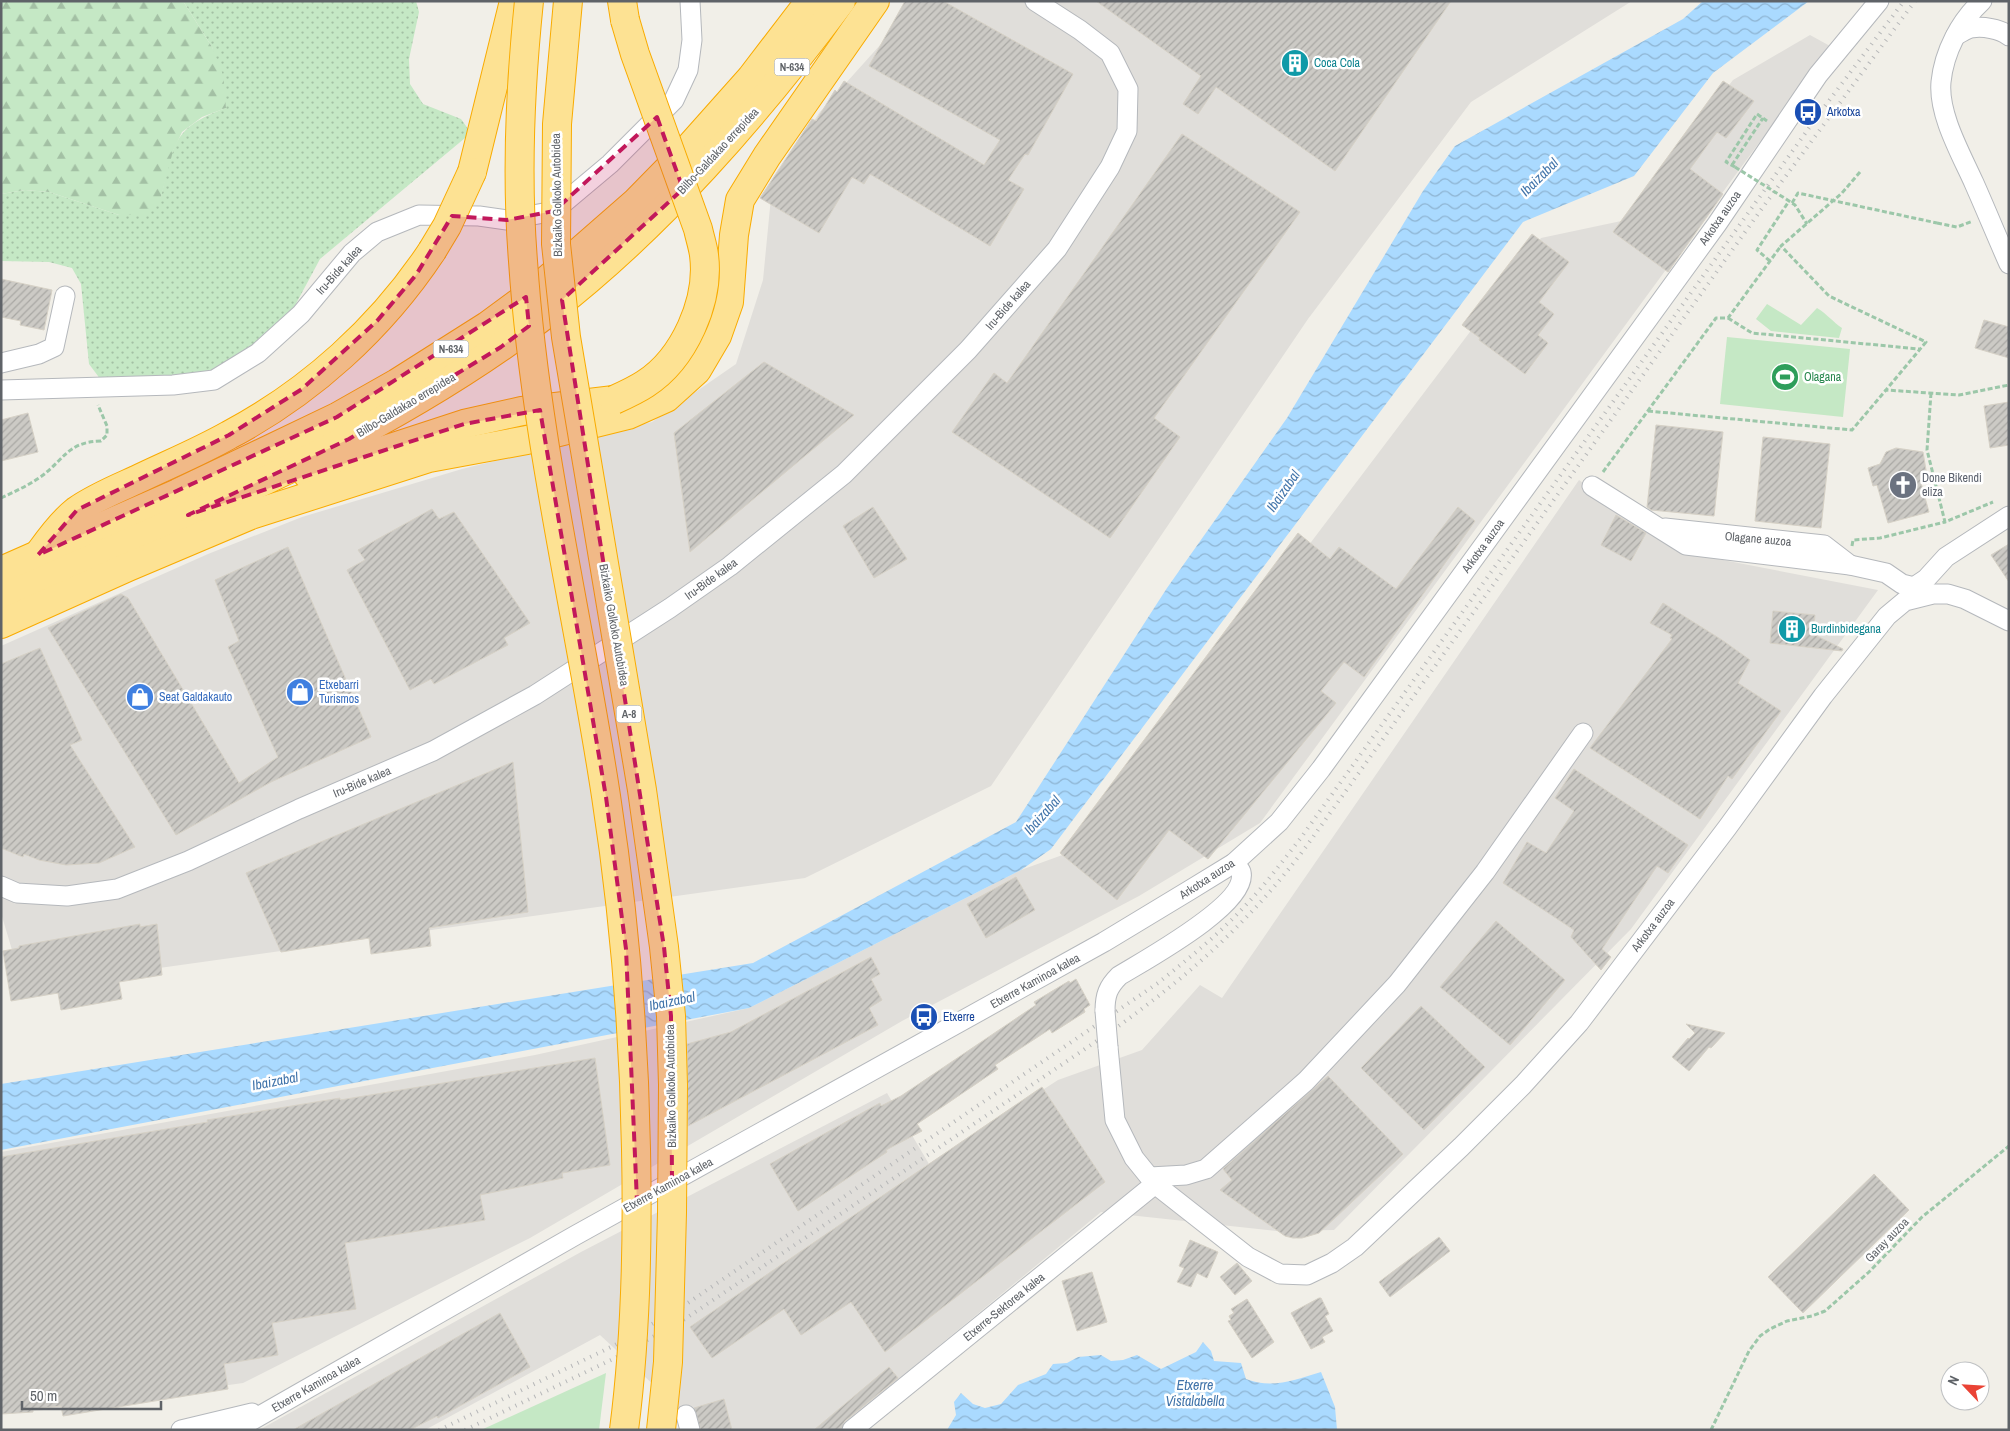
<svg xmlns="http://www.w3.org/2000/svg" width="2010" height="1431" font-family="'Archivo Narrow',sans-serif">
	<style>
		.industrial { fill: #e0deda }
		.grass { fill: url(#grass-dots) }
		.forest { fill: url(#forest-firs) }
		.park { fill: #c5e8c5 }
		.water { fill: url(#water-waves) }
		.building { fill: url(#building-hatch); stroke: #d6d1c6 }
		.lines { fill: none; stroke-linecap: round; stroke-linejoin: round }
		.minor-casing { stroke: #b5b8bc; stroke-width: 21 }
		.highway-casing { stroke: #f9ab00; stroke-width: 30 }
		.path { stroke: #9cc7a9; stroke-width: 3; stroke-dasharray: 5 2.5; stroke-linecap: butt }
		.minor { stroke: #fff; stroke-width: 19 }
		.highway { stroke: #fde293; stroke-width: 28 }
		.rail { stroke: #b6b7b8; stroke-width: 4; stroke-dasharray: 1 6; stroke-linecap: butt }
		.minor-bridge-casing { stroke: #b5b8bc; stroke-width: 21; stroke-linecap: butt }
		.highway-bridge-casing { stroke: #f9ab00; stroke-width: 30; stroke-linecap: butt }
		.path-bridge { stroke: #9cc7a9; stroke-width: 3; stroke-dasharray: 5 2.5; stroke-linecap: butt }
		.minor-bridge { stroke: #fff; stroke-width: 19 }
		.highway-bridge { stroke: #fde293; stroke-width: 28 }
		.marked { fill: #c2185b; fill-opacity: 0.2; stroke: #c2185b; stroke-width: 4; stroke-dasharray: 10 6; stroke-linejoin: round }
		.labels { text-anchor: middle; dominant-baseline: central; stroke-width: 5; stroke-linejoin: round; paint-order: stroke }
		.shield { fill: #fff; stroke: #8f9295; stroke-width: 1 }
		.shield-label { font-size: 11px; font-weight: bold; fill: #5f6368 }
		.culture-label { font-size: 12px; fill: #0d838f; stroke: #fff; text-anchor: start }
		.transit-label { font-size: 12px; fill: #164399; stroke: #fff; text-anchor: start }
		.street-label { font-size: 12px; fill: #5f6368; stroke: #fff }
		.leisure-label { font-size: 12px; fill: #27864d; stroke: #fff; text-anchor: start }
		.worship-label { font-size: 12px; fill: #5b616d; stroke: #fff; text-anchor: start }
		.shop-label { font-size: 12px; fill: #366cbe; stroke: #fff; text-anchor: start }
		.water-label { font-size: 14px; font-style: italic; fill: #4174aa; stroke: #fff }
	</style>
	<defs>
		<pattern id="grass-dots" width="8" height="8" patternUnits="userSpaceOnUse" patternTransform="scale(1.25)"><rect width="8" height="8" fill="#c5e8c5"/><path d="M2 2h.1M6 6h.1" fill="none" stroke="#a3c0a4" stroke-width="1.8" stroke-linecap="round"/></pattern>
		<pattern id="forest-firs" width="22" height="20" patternUnits="userSpaceOnUse" patternTransform="scale(1.25)"><rect width="22" height="20" fill="#c5e8c5"/><path d="M5 1l3.5 6h-7zM16 11l3.5 6h-7z" fill="#a3c0a4"/></pattern>
		<pattern id="water-waves" width="16" height="10" patternUnits="userSpaceOnUse" patternTransform="scale(1.25)"><rect width="16" height="10" fill="#aadaff"/><path d="M0 5q4-4 8 0t8 0" fill="none" stroke="#8eb4d2"/></pattern>
		<pattern id="building-hatch" width="6" height="6" patternUnits="userSpaceOnUse" patternTransform="scale(1.25)"><rect width="6" height="6" fill="#cccac5"/><path d="M-1 1l2-2M0 6l6-6M5 7l2-2" fill="none" stroke="#a9a8a4"/></pattern>
	</defs>
	<rect width="100%" height="100%" fill="#f1efe8"/>
	<!-- industrial -->
	<g class="industrial">
		<polygon points="906,1 1632,1 1471,102 1308,319 991,786 805,878 23,987 1,913 1,646 208,554 302,517 462,469 652,422 736,364 763,280 772,187 819,113 881,44"/>
		<polygon points="1810,35 1830,46 1260,823 1139,896 902,1021 530,1238 243,1383 65,1408 1,1414 1,1152 535,1055 749,1008 1021,870 1079,849 1541,238 1626,220 1733,80"/>
		<polygon points="1579,480 1676,551 1878,590 1631,929 1334,1230 1276,1231 1101,1212 837,1430 694,1430 686,1415 600,1335 425,1430 259,1430 581,1252 887,1093 929,1164 1058,1080 1142,1050 1200,985 1222,998"/>
	</g>
	<!-- grass -->
	<path class="grass" d="M183,1H416L419,12L409,59L410,84L423,104L461,119L471,133L320,259L276,341L248,370L104,384L89,364L81,284L72,268L49,262L1,261V194L25,190L49,192L119,215L161,197C174,145 171,128 226,108L212,47Z"/>
	<!-- forest -->
	<polygon class="forest" points="1,1 183,1 212,47 223,75 226,108 202,117 182,132 173,151 161,197 145,214 119,215 49,192 25,190 1,194"/>
	<!-- park -->
	<g class="park">
		<path d="M1767,304L1801,325L1817,308C1827,314 1833,322 1842,328L1839,338L1771,331L1756,319Z"/>
		<polygon points="1727,337 1850,349 1843,417 1720,404"/>
		<polygon points="606,1373 599,1430 481,1430"/>
	</g>
	<!-- water -->
	<g class="water">
		<polygon points="1703,1 1809,1 1713,73 1634,176 1523,222 1051,849 1021,870 749,1008 1,1150 1,1084 753,963 1016,822 1167,588 1287,418 1423,191 1455,146 1683,19"/>
		<path d="M1203,1342L1211,1351L1214,1361L1241,1363L1246,1379C1272,1389 1295,1380 1321,1372L1335,1407L1337,1430H947L956,1415L954,1402L961,1393L973,1404L985,1408L1001,1404L1018,1385L1046,1374L1053,1364L1067,1363L1078,1357L1101,1355L1111,1361L1123,1360L1137,1355L1161,1369L1196,1352Z"/>
	</g>
	<!-- building -->
	<g class="building">
		<polygon points="905,1 943,1 1073,74 1028,155 1025,154 1008,180 1024,189 990,246 870,174 864,184 852,177 819,233 760,198 812,119 816,121 835,90 837,92 844,81 984,165 1000,140 869,66"/>
		<polygon points="1096,1 1451,1 1335,171 1216,87 1198,114 1183,104 1201,76"/>
		<polygon points="1723,81 1754,101 1726,138 1717,132 1690,169 1723,194 1668,272 1613,232"/>
		<polygon points="1182,134 1300,212 1154,418 1180,437 1110,538 952,432 994,373 1007,383"/>
		<polygon points="1532,234 1569,262 1539,302 1554,314 1538,335 1548,343 1525,374 1479,340 1480,338 1462,325"/>
		<polygon points="1,279 52,290 44,330 20,325 21,321 1,317"/>
		<polygon points="1984,320 2009,327 2009,358 1975,348"/>
		<polygon points="764,362 854,415 690,552 674,433"/>
		<polygon points="2009,402 2009,445 1990,448 1984,406"/>
		<polygon points="28,413 38,452 1,461 1,420"/>
		<polygon points="1656,425 1723,432 1714,516 1651,510 1647,507"/>
		<polygon points="1763,437 1830,444 1821,528 1755,521"/>
		<polygon points="1896,448 1923,452 1927,476 1920,479 1929,512 1888,523 1877,485 1873,486 1868,468 1880,464 1886,452"/>
		<polygon points="873,507 907,559 874,578 843,526"/>
		<polygon points="1458,507 1475,521 1364,677 1344,662 1321,691 1336,703 1208,859 1169,830 1117,900 1060,853 1298,533 1330,559 1339,547 1396,589"/>
		<polygon points="432,509 439,519 454,512 530,623 504,638 508,645 434,684 431,679 410,690 347,570 365,560 358,550"/>
		<polygon points="1616,515 1646,533 1631,561 1601,545"/>
		<polygon points="2009,544 2009,582 1991,555"/>
		<polygon points="288,547 371,737 271,782 176,835 48,628 121,594 128,598 239,783 278,757 228,647 239,641 215,580"/>
		<polygon points="1663,603 1722,640 1750,660 1738,683 1781,711 1732,779 1728,776 1700,819 1590,748 1672,639 1670,638 1672,635 1650,623"/>
		<polygon points="1773,611 1815,615 1813,634 1843,649 1842,651 1770,643"/>
		<polygon points="40,648 82,740 70,745 135,847 99,863 66,865 39,860 24,854 23,857 1,848 1,664"/>
		<polygon points="513,762 528,912 429,928 431,946 371,954 369,938 281,952 246,873"/>
		<polygon points="1574,769 1688,845 1668,873 1657,866 1602,949 1611,957 1601,970 1571,937 1574,930 1503,883 1527,842 1546,853 1574,811 1555,798"/>
		<polygon points="1016,877 1035,910 986,938 967,904"/>
		<polygon points="1496,921 1565,980 1510,1045 1440,987"/>
		<polygon points="140,924 140,927 157,924 162,975 119,982 122,999 61,1010 58,993 11,1001 3,951 19,948 19,946"/>
		<polygon points="871,957 880,974 871,979 882,1000 869,1008 878,1025 688,1126 687,1044 731,1032"/>
		<polygon points="1076,979 1090,1005 1084,1009 1085,1012 1052,1033 1050,1029 995,1065 998,1069 917,1124 922,1131 886,1150 887,1152 798,1211 770,1164 880,1103 881,1106 901,1096 1036,1005 1034,1002 1069,981 1070,983"/>
		<polygon points="1421,1006 1485,1067 1424,1130 1361,1068"/>
		<polygon points="1686,1024 1725,1033 1711,1048 1709,1047 1689,1071 1672,1057 1688,1038 1689,1039 1695,1033"/>
		<polygon points="595,1058 610,1165 562,1173 563,1178 480,1195 485,1220 345,1243 356,1309 272,1323 278,1355 224,1364 228,1389 63,1416 61,1406 33,1409 33,1412 1,1414 1,1157 208,1122 207,1120 340,1098 340,1100"/>
		<polygon points="1328,1076 1403,1154 1319,1233 1302,1238 1293,1238 1285,1236 1220,1190 1232,1180 1223,1169"/>
		<polygon points="1042,1087 1105,1182 885,1352 851,1302 801,1335 784,1309 712,1358 690,1327"/>
		<polygon points="1874,1174 1909,1210 1803,1313 1768,1277"/>
		<polygon points="1439,1237 1450,1251 1390,1297 1379,1282"/>
		<polygon points="1190,1240 1218,1252 1207,1278 1197,1273 1191,1287 1177,1282 1184,1268 1179,1266"/>
		<polygon points="1237,1263 1252,1281 1235,1295 1220,1277"/>
		<polygon points="1092,1272 1107,1322 1077,1331 1062,1281"/>
		<polygon points="1319,1298 1321,1298 1329,1314 1325,1316 1333,1331 1322,1337 1325,1342 1311,1349 1291,1313"/>
		<polygon points="1247,1299 1274,1342 1252,1358 1228,1321 1231,1320 1229,1316 1234,1313 1231,1309"/>
		<polygon points="500,1313 530,1367 438,1418 437,1416 410,1430 293,1430"/>
		<polygon points="889,1367 898,1378 845,1421 841,1430 814,1430"/>
		<polygon points="724,1399 732,1430 701,1430 694,1408"/>
	</g>
	<g class="lines">
		<defs>
			<g id="minor">
				<path d="M1982,1C1960,21 1944,52 1941,82C1938,114 1961,154 1974,183C1986,210 1997,237 2009,264"/>
				<path d="M1956,35C1961,33 1966,29 1972,28C1982,26 2001,29 2009,36"/>
				<polyline points="1,363 39,354 54,347 65,296"/>
				<polyline points="1,390 173,385 214,380 258,353 301,314 352,253 377,232 419,215 479,216 507,220 554,211 610,164 674,100 688,70 692,40 690,1"/>
				<polyline points="1592,486 1686,545 1850,565 1886,573 1902,584 1914,587"/>
				<polyline points="1665,528 1824,545 1850,565"/>
				<polyline points="1916,597 1914,587 1926,579 1946,557 2009,516"/>
				<polyline points="1,886 17,893 67,896 117,889 188,861 299,809 433,751 535,695 670,608 730,566 844,474 968,350 1057,249 1110,167 1127,131 1128,89 1110,53 1080,30 1035,1"/>
				<path d="M1105,1011C1105,995 1108,987 1119,976C1143,961 1249,904 1241,872C1240,869 1236,865 1234,863"/>
				<polyline points="1108,1047 1115,1120 1134,1158 1155,1184 1248,1257 1280,1274 1307,1275 1332,1263 1355,1247 1461,1147 1523,1085 1579,1023 1727,828 1823,696 1887,616 1905,601 1933,594 1948,594 1965,599 2009,621"/>
				<polyline points="1150,1177 1186,1175 1206,1169 1306,1081 1397,984 1485,872 1583,733"/>
				<polyline points="686,1415 690,1430"/>
				<polyline points="181,1430 252,1413"/>
				<polyline points="235,1430 576,1235 1104,942 1190,890 1234,863 1279,822 1321,769 1717,224 1818,75 1879,1"/>
				<polyline points="852,1430 1155,1184"/>
			</g>
			<g id="highway">
				<polyline points="622,1 625,20"/>
				<polyline points="472,172 514,1"/>
				<polyline points="308,475 464,424 522,411 614,400"/>
				<path d="M41,551C51,537 62,522 76,511C94,498 116,489 136,480C167,465 199,452 229,435C310,392 381,328 432,251"/>
				<polyline points="1,571 178,493 337,417 397,383 487,326 532,293 636,202 686,151 751,78 810,1"/>
				<path d="M1,599C188,515 382,440 546,314C660,226 755,116 841,1"/>
				<polyline points="1,624 128,567 251,515 429,458 527,440 628,415 666,398 697,370 717,336 729,302 734,235 740,200 767,156 875,1"/>
			</g>
		</defs>
		<!-- minor casing -->
		<use href="#minor" class="minor-casing"/>
		<!-- highway casing -->
		<use href="#highway" class="highway-casing"/>
		<!-- path -->
		<g class="path">
			<polyline points="1732,165 1763,118"/>
			<polyline points="1735,167 1726,162 1757,114 1767,121"/>
			<polyline points="1860,172 1842,193 1781,246 1829,296 1926,342 1886,390 1959,395 2009,385"/>
			<polyline points="1786,199 1795,205 1807,224"/>
			<polyline points="1937,223 1957,227 1973,221"/>
			<polyline points="1770,261 1757,250 1789,201"/>
			<polyline points="1728,318 1752,333 1919,349"/>
			<polyline points="1931,393 1927,450 1945,522 1993,502"/>
			<polyline points="1648,411 1852,430 1886,390"/>
			<polyline points="1603,472 1716,318 1728,318 1781,246"/>
			<path d="M1,498C14,492 27,486 39,478C64,461 66,442 101,441L107,435V426L98,405"/>
			<polyline points="1852,546 1853,540 1880,538 1945,522"/>
			<polyline points="1711,1430 1749,1351 1760,1336 1770,1329 1787,1321 1812,1316 1825,1311 1869,1272 1922,1217 2009,1146"/>
		</g>
		<!-- minor -->
		<use href="#minor" class="minor"/>
		<!-- highway -->
		<use href="#highway" class="highway"/>
		<!-- rail -->
		<g class="rail">
			<path d="M439,1430L613,1346L679,1309L1158,983C1188,959 1218,935 1244,907C1264,886 1282,862 1300,839L1819,114L1904,1"/>
			<path d="M465,1430L613,1359L685,1319L1116,1028C1193,972 1251,921 1308,844L1763,207L1915,1"/>
		</g>
		<defs>
			<polyline id="minor-bridge" points="1105,1011 1108,1047"/>
			<g id="highway-bridge">
				<path d="M529,1C520,88 516,174 523,261C535,441 579,618 606,796C624,913 634,1030 636,1149C638,1242 636,1337 624,1430"/>
				<polyline points="568,1 557,124 556,244 566,337 642,790 664,947 671,1016 673,1085 672,1213 668,1362 661,1430"/>
				<polyline points="432,251 447,226 472,172"/>
				<path d="M614,400C625,395 636,390 645,384C684,359 710,301 704,255C703,247 700,238 698,229L635,54L625,20"/>
			</g>
		</defs>
		<!-- minor-bridge casing -->
		<use href="#minor-bridge" class="minor-bridge-casing"/>
		<!-- highway-bridge casing -->
		<use href="#highway-bridge" class="highway-bridge-casing"/>
		<!-- path-bridge -->
		<g class="path-bridge">
			<polyline points="1735,167 1786,199"/>
			<polyline points="1792,203 1798,193 1937,223"/>
		</g>
		<!-- minor-bridge -->
		<use href="#minor-bridge" class="minor-bridge"/>
		<!-- highway-bridge -->
		<use href="#highway-bridge" class="highway-bridge"/>
	</g>
	<!-- marked area -->
	<path class="marked" d="M657,117L683,189L562,300L664,947L671,1016L672,1182L637,1202L626,949L606,797L540,410L464,424L188,515L349,439L501,347L529,326L526,297L337,417L38,555L77,510L229,435L302,389L377,321L416,275L452,216L507,220L554,211Z"/>
	<!-- icons -->
	<defs>
		<symbol id="building-disc" viewBox="-11 -11 22 22"><circle r="9.5" fill="#0f9aa8" stroke="#fff"/><path d="M-4-6H4V6H1V3H-1V6H-4ZM-2.5-4.3h1.7v1.8h-1.7ZM.8-4.3h1.7v1.8H.8ZM-2.5-1h1.7V.8h-1.7ZM.8-1h1.7V.8H.8Z" fill="#fff"/></symbol>
		<symbol id="bus-disc" viewBox="-11 -11 22 22"><circle r="9.5" fill="#1a4fb4" stroke="#fff"/><path d="M-5-6H5V4H4V6H2V4H-2V6H-4V4H-5ZM-3.5-4V0h7V-4ZM-3.5 1.2v1.5H-2V1.2ZM2 1.2v1.5H3.5V1.2Z" fill="#fff"/></symbol>
		<symbol id="stadium-disc" viewBox="-11 -11 22 22"><circle r="9.5" fill="#2e9e5b" stroke="#fff"/><path d="M0-5a6.5 5 0 1 0 0 10a6.5 5 0 1 0 0-10ZM-3.5-1.8h7v3.6h-7Z" fill="#fff"/></symbol>
		<symbol id="church-disc" viewBox="-11 -11 22 22"><circle r="9.5" fill="#6b7280" stroke="#fff"/><path d="M-1.2-6h2.4v3.5h3.3v2.4h-3.3V6h-2.4V-.1h-3.3v-2.4h3.3Z" fill="#fff"/></symbol>
		<symbol id="shop-disc" viewBox="-11 -11 22 22"><circle r="9.5" fill="#3f7fe0" stroke="#fff"/><path d="M-5-2.5h2.3a2.7 3.5 0 0 1 5.4 0H5L5.5 6h-11ZM-1.5-2.5h3a1.5 2.3 0 0 0-3 0Z" fill="#fff"/></symbol>
	</defs>
	<g fill-rule="evenodd">
		<use href="#building-disc" x="1279" y="47" width="32" height="32"/>
		<use href="#bus-disc" x="1792" y="96" width="32" height="32"/>
		<use href="#stadium-disc" x="1769" y="361" width="32" height="32"/>
		<use href="#church-disc" x="1887" y="469" width="32" height="32"/>
		<use href="#building-disc" x="1776" y="613" width="32" height="32"/>
		<use href="#shop-disc" x="284" y="676" width="32" height="32"/>
		<use href="#shop-disc" x="124" y="681" width="32" height="32"/>
		<use href="#bus-disc" x="908" y="1001" width="32" height="32"/>
	</g>
	<g class="labels">
		<!-- shield labels -->
		<g class="shield">
			<rect x="774.5" y="58.5" width="35" height="17" rx="4"/>
			<rect x="433.5" y="340.5" width="35" height="17" rx="4"/>
			<rect x="616.5" y="705.5" width="25" height="17" rx="4"/>
		</g>
		<g class="shield-label">
			<text x="792" y="67">N-634</text>
			<text x="451" y="349">N-634</text>
			<text x="629" y="714">A-8</text>
		</g>
		<!-- culture labels -->
		<g class="culture-label">
			<text x="1314" y="63">Coca Cola</text>
			<text x="1811" y="629">Burdinbidegana</text>
		</g>
		<!-- transit labels -->
		<g class="transit-label">
			<text x="1827" y="112">Arkotxa</text>
			<text x="943" y="1017">Etxerre</text>
		</g>
		<!-- street labels -->
		<g class="street-label">
			<text transform="translate(718 151) rotate(-47)">Bilbo-Galdakao errepidea</text>
			<text transform="translate(557 195) rotate(-91)">Bizkaiko Golkoko Autobidea</text>
			<text transform="translate(1720 218) rotate(-55)">Arkotxa auzoa</text>
			<text transform="translate(339 270) rotate(-48)">Iru-Bide kalea</text>
			<text transform="translate(1008 305) rotate(-49)">Iru-Bide kalea</text>
			<text transform="translate(406 405) rotate(-31)">Bilbo-Galdakao errepidea</text>
			<text transform="translate(1758 539) rotate(5)">Olagane auzoa</text>
			<text transform="translate(1483 546) rotate(-54)">Arkotxa auzoa</text>
			<text transform="translate(711 579) rotate(-36)">Iru-Bide kalea</text>
			<text transform="translate(614 625) rotate(80)">Bizkaiko Golkoko Autobidea</text>
			<text transform="translate(362 782) rotate(-23)">Iru-Bide kalea</text>
			<text transform="translate(1207 879) rotate(-33)">Arkotxa auzoa</text>
			<text transform="translate(1653 925) rotate(-53)">Arkotxa auzoa</text>
			<text transform="translate(1035 981) rotate(-29)">Etxerre Kaminoa kalea</text>
			<text transform="translate(671 1086) rotate(-91)">Bizkaiko Golkoko Autobidea</text>
			<text transform="translate(668 1185) rotate(-29)">Etxerre Kaminoa kalea</text>
			<text transform="translate(1887 1240) rotate(-46)">Garay auzoa</text>
			<text transform="translate(1004 1307) rotate(-39)">Etxerre-Sektorea kalea</text>
			<text transform="translate(316 1384) rotate(-30)">Etxerre Kaminoa kalea</text>
		</g>
		<!-- leisure labels -->
		<g class="leisure-label">
			<text x="1804" y="377">Olagana</text>
		</g>
		<!-- worship labels -->
		<g class="worship-label">
			<text x="1922" y="478">Done Bikendi<tspan x="1922" dy="14">eliza</tspan></text>
		</g>
		<!-- shop labels -->
		<g class="shop-label">
			<text x="319" y="685">Etxebarri<tspan x="319" dy="14">Turismos</tspan></text>
			<text x="159" y="697">Seat Galdakauto</text>
		</g>
		<!-- water labels -->
		<g class="water-label">
			<text transform="translate(1539 177) rotate(-45)">Ibaizabal</text>
			<text transform="translate(1283 491) rotate(-55)">Ibaizabal</text>
			<text transform="translate(1042 815) rotate(-48)">Ibaizabal</text>
			<text transform="translate(672 1001) rotate(-12)">Ibaizabal</text>
			<text transform="translate(275 1081) rotate(-11)">Ibaizabal</text>
			<text x="1195" y="1385">Etxerre<tspan x="1195" dy="16">Vistalabella</tspan></text>
		</g>
	</g>
	<!-- border -->
	<rect width="2010" height="1431" fill="none" stroke="#5f6368" stroke-width="5"/>
	<!-- north arrow -->
	<g transform="translate(1965 1386) rotate(295)"><circle r="24" fill="#ffffff" stroke="#bfc1c3"/>
	<path d="M0-4L9 19L0 12L-9 19Z" fill="#ea4335"/>
	<text y="-8" font-size="14" font-weight="bold" text-anchor="middle" fill="#5f6368">N</text>
	</g>
	<!-- scale -->
	<path d="M22 1401v8h139v-8" fill="none" stroke="#5f6368" stroke-width="2.5"/>
	<text x="30" y="1401" font-size="15" fill="#5f6368" stroke="#ffffff" stroke-width="4" paint-order="stroke">50 m</text>
</svg>
